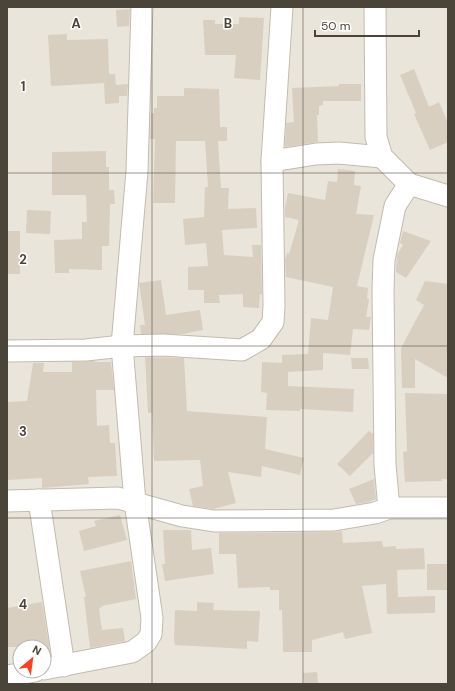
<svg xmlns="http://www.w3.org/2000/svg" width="455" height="691" font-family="'DM Sans',sans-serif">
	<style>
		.residential { fill: #eae5da; fill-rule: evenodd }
		.building { fill: #d8cfc1 }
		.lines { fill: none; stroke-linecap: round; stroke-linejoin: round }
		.minor-casing { stroke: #c2bbae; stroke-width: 23 }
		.minor { stroke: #fff; stroke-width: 21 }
		.grid { fill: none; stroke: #4b4439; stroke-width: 1; stroke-opacity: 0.55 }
		.grid-label { font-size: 13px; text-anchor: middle; font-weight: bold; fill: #4b4439; stroke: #fff; stroke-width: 3; stroke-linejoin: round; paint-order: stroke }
	</style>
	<rect width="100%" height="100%" fill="#f6f3ec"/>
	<!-- residential -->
	<path class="residential" d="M7,7H448V684H7ZM20,647H44V671H20Z"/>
	<!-- building -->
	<g class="building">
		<polygon points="130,9 129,26 117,27 116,10"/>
		<polygon points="239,17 264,18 260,80 234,78 236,55 205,55 203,20 215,20 215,24 239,24"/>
		<polygon points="67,34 67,40 108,39 109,74 115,74 116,85 128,84 127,96 119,96 119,103 105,104 104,83 51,86 48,35"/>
		<polygon points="414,69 429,107 439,102 448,123 448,142 430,150 414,114 416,113 400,75"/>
		<polygon points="339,84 361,84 361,101 323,101 323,105 319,106 319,115 317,115 318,142 285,147 286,123 294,122 292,88 339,86"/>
		<polygon points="184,88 219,89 220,127 227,127 227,141 218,141 221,188 229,188 228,209 256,208 257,228 222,230 224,255 253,257 252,245 261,245 262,294 260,294 259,308 243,307 243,294 219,295 220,303 204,303 204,290 188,290 188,267 208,266 206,243 185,245 183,219 204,217 205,187 208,187 205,141 176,141 175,203 153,203 155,139 150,139 151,113 154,113 154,108 157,108 157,96 184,96"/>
		<polygon points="106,151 106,167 109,167 109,190 114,190 115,204 110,204 109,246 102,246 102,270 69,269 69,273 55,273 54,240 82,239 82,222 87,222 86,195 52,195 52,152"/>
		<polygon points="338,169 355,171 354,185 361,186 356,214 374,215 357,286 368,288 367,299 369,299 366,317 371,317 369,330 353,329 350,355 323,353 323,370 288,372 288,386 354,389 353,412 300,409 300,411 266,410 267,393 261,392 262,362 282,363 282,355 308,354 311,318 328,320 333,287 286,277 285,260 287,253 289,254 299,220 285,217 285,208 288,193 325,200 328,181 337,182"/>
		<polygon points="27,210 51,211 50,234 26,233"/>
		<rect x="7" y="231" width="13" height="43"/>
		<polygon points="403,231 431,241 406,278 396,272 397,255 403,245 400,243"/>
		<polygon points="161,280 166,315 200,310 203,330 183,334 141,334 140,325 145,325 139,283"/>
		<polygon points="425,281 448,284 448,378 415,359 415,388 402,388 401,348 424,305 416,300"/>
		<polygon points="145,357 184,358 187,411 267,417 265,449 304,458 300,475 262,466 261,477 228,472 236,503 213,509 193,506 189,489 203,486 200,460 154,461 152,413 148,413"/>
		<polygon points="351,358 368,358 369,369 352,369"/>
		<polygon points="95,361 95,362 111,362 114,390 96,390 97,426 109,425 110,443 115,443 117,476 88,477 89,484 42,488 42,478 7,480 7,402 27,401 33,363 44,363 43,372 72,372 72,362"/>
		<polygon points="405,393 448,394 448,479 441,479 442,481 405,482 403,452 407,451"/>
		<polygon points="369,431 373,434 373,453 350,476 337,464"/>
		<polygon points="374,479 376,499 368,502 356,504 349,489"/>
		<polygon points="120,515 127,540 84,551 79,531 96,526 94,521"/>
		<polygon points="163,530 191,530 192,550 211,548 214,574 165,581 162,564 165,564"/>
		<polygon points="342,531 343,543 382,541 383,547 396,546 396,549 424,548 425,569 397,570 398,597 435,596 435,613 387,614 386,584 362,586 372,633 345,639 343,632 312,640 312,652 283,652 282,610 279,610 279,590 270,590 270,587 238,588 236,554 219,554 219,533 334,532"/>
		<polygon points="131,561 136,599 102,606 102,607 99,608 102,630 123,628 125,641 90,648 84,597 86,597 80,571"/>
		<rect x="427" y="564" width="21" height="26"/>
		<polygon points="42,602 50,652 44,653 44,647 7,647 7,608"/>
		<polygon points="197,602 214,603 213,610 260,611 258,642 247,641 247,649 175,645 174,639 175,610 197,611"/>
		<polygon points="317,672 318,684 304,684 303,673"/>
	</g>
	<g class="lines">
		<defs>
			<g id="minor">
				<polyline points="375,7 376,137 382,157 409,184 448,196"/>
				<polyline points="272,161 316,154 339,153 382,157"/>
				<polyline points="7,351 86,350 122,346 163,345 242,350 261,339 273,322 274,306 272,161 282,7"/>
				<polyline points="39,500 64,666"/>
				<polyline points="7,501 118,498 182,516 214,521 334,520 375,513 389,508 448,508"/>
				<polyline points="389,508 385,465 383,290 384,260 395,206 409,184"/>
				<polyline points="44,669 132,652 146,642 151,634 152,618 135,502 122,346 137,171 142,7"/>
				<polyline points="7,676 35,671"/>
			</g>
		</defs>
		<!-- minor casing -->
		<use href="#minor" class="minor-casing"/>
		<!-- minor -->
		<use href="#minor" class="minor"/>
	</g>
	<!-- grid -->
	<path class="grid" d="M152,7V684M303,7V684M7,173H448M7,346H448M7,518H448"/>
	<g class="grid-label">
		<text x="76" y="28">A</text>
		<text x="228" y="28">B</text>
		<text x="23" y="91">1</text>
		<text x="23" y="264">2</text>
		<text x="23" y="436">3</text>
		<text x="23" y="609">4</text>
	</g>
	<!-- border -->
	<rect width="455" height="691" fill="none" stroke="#4b4439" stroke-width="16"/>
	<!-- north arrow -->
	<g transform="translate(32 659) rotate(29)"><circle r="19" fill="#ffffff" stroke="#b7b4b0"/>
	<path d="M0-3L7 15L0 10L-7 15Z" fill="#fc3f1d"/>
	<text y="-6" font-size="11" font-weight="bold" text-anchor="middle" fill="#4b4439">N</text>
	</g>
	<!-- scale -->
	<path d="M315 30v6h104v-6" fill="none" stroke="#4b4439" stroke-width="2"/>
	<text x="321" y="30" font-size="12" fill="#4b4439" stroke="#ffffff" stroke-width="3" paint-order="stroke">50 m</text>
</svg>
